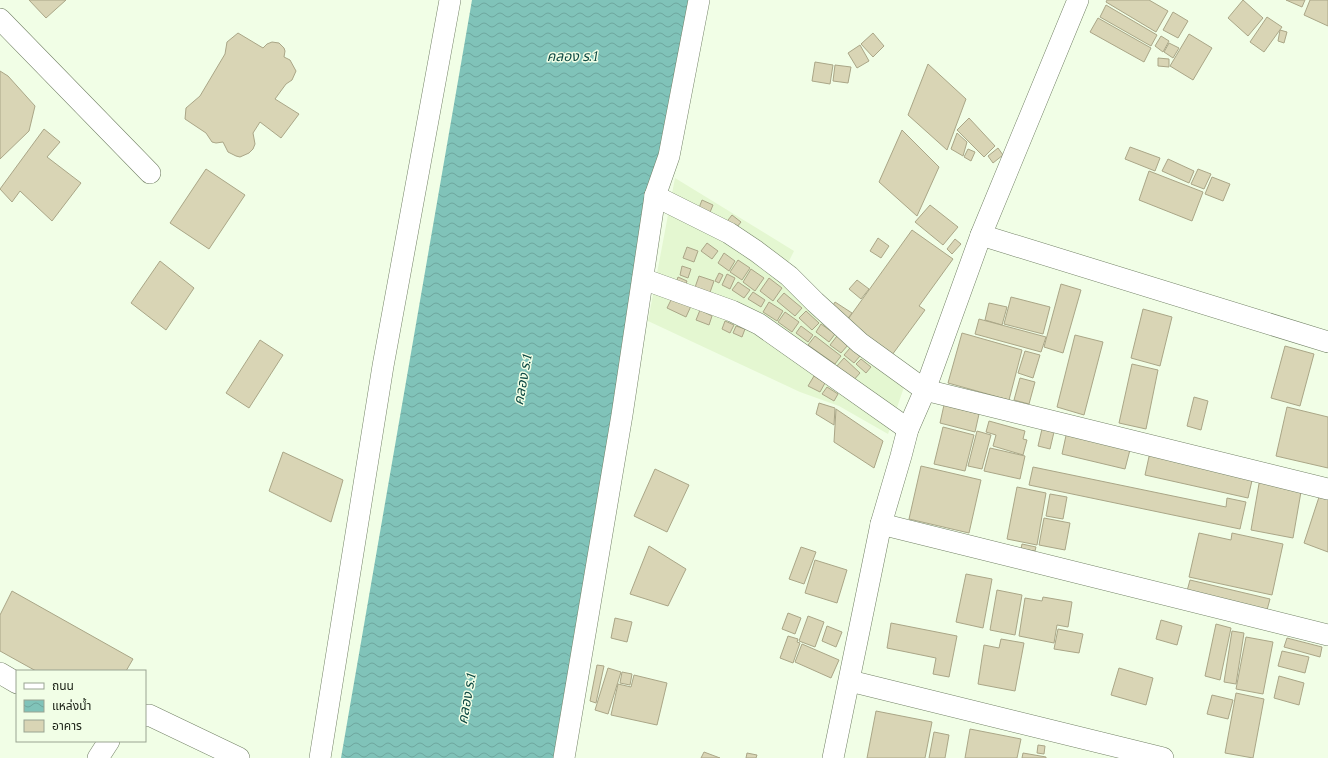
<svg xmlns="http://www.w3.org/2000/svg" width="1328" height="758" font-family="Spectral,'Noto Sans Thai',serif">
	<style>
		.built { fill: #e4f7d1 }
		.water { fill: url(#water-waves) }
		.building { fill: #d9d5b5; stroke: #aaa687 }
		.lines { fill: none; stroke-linecap: round; stroke-linejoin: round }
		.minor-casing { stroke: #738166; stroke-width: 22 }
		.minor { stroke: #fff; stroke-width: 21 }
		.labels { text-anchor: middle; dominant-baseline: central; stroke-width: 3; stroke-linejoin: round; paint-order: stroke }
		.water-label { font-size: 14px; font-style: italic; fill: #0c4842; stroke: #f1fee6 }
	</style>
	<defs>
		<pattern id="water-waves" width="16" height="10" patternUnits="userSpaceOnUse"><rect width="16" height="10" fill="#80c3b9"/><path d="M0 5q4-4 8 0t8 0" fill="none" stroke="#6ea79e"/></pattern>
	</defs>
	<rect width="100%" height="100%" fill="#f1fee6"/>
	<!-- built -->
	<polygon class="built" points="675,178 794,251 781,277 904,387 888,434 839,406 800,392 648,321"/>
	<!-- water -->
	<polygon class="water" points="472,0 692,0 559,758 341,758"/>
	<!-- building -->
	<g class="building">
		<polygon points="29,0 66,0 46,18"/>
		<polygon points="1107,0 1149,0 1168,11 1156,32 1106,2"/>
		<polygon points="1243,0 1263,18 1248,36 1228,18"/>
		<polygon points="1286,0 1305,0 1302,7"/>
		<polygon points="1310,0 1328,0 1328,26 1304,15"/>
		<polygon points="1106,5 1157,35 1151,46 1100,17"/>
		<polygon points="1173,12 1188,21 1178,38 1163,30"/>
		<polygon points="1267,17 1282,27 1264,52 1250,42"/>
		<polygon points="1098,18 1151,48 1144,62 1090,32"/>
		<polygon points="1280,30 1287,32 1284,43 1278,41"/>
		<polygon points="238,33 263,48 267,44 272,42 279,43 284,48 285,51 284,57 290,60 296,71 292,80 286,84 275,99 299,114 281,138 260,122 253,133 255,144 253,149 249,153 240,157 236,156 228,152 223,142 216,143 212,142 206,133 185,119 186,108 200,96 225,54 227,42"/>
		<polygon points="873,33 884,46 873,57 861,44"/>
		<polygon points="1189,34 1212,48 1193,80 1170,66"/>
		<polygon points="1161,36 1169,41 1163,52 1155,46"/>
		<polygon points="1169,43 1179,48 1173,58 1164,52"/>
		<polygon points="860,45 869,61 857,68 848,53"/>
		<polygon points="1158,58 1169,59 1169,67 1158,66"/>
		<polygon points="815,62 833,65 830,84 812,81"/>
		<polygon points="928,64 966,99 947,150 908,115"/>
		<polygon points="835,65 851,67 848,83 833,81"/>
		<polygon points="0,71 8,76 35,106 29,131 0,159"/>
		<polygon points="969,118 995,146 984,157 957,130"/>
		<polygon points="44,129 60,142 47,157 81,183 52,221 20,191 12,202 0,189"/>
		<polygon points="902,130 939,167 917,216 879,182"/>
		<polygon points="957,133 967,142 963,156 951,149"/>
		<polygon points="1130,147 1160,158 1155,171 1125,159"/>
		<polygon points="998,148 1003,155 993,163 988,156"/>
		<polygon points="968,149 975,152 971,161 964,157"/>
		<polygon points="1168,159 1194,171 1189,183 1162,171"/>
		<polygon points="206,169 245,195 209,249 170,223"/>
		<polygon points="1198,169 1211,174 1204,189 1191,184"/>
		<polygon points="1149,171 1203,192 1192,221 1139,200"/>
		<polygon points="1212,177 1230,184 1223,201 1205,194"/>
		<polygon points="702,200 713,205 708,217 697,213"/>
		<polygon points="930,205 958,227 943,245 915,222"/>
		<polygon points="732,215 741,222 733,232 724,225"/>
		<polygon points="912,230 953,259 919,306 925,310 892,355 846,322"/>
		<polygon points="878,238 889,246 881,258 870,251"/>
		<polygon points="955,239 961,244 952,254 947,249"/>
		<polygon points="707,243 718,251 712,259 701,251"/>
		<polygon points="687,247 698,251 694,262 683,258"/>
		<polygon points="724,253 735,261 729,271 718,263"/>
		<polygon points="738,260 750,268 742,280 730,272"/>
		<polygon points="160,261 194,288 166,330 131,303"/>
		<polygon points="682,266 691,269 688,278 680,275"/>
		<polygon points="751,269 764,278 755,291 743,282"/>
		<polygon points="719,273 723,275 719,283 715,281"/>
		<polygon points="727,274 735,278 730,289 722,285"/>
		<polygon points="699,276 714,281 708,298 693,293"/>
		<polygon points="678,277 687,281 684,289 675,286"/>
		<polygon points="769,278 782,288 773,301 760,291"/>
		<polygon points="857,280 869,289 861,299 849,289"/>
		<polygon points="738,282 750,290 744,298 732,290"/>
		<polygon points="1061,284 1081,290 1063,353 1044,347"/>
		<polygon points="753,292 765,300 761,307 748,299"/>
		<polygon points="784,293 802,308 795,316 777,301"/>
		<polygon points="1011,297 1050,307 1043,334 1004,324"/>
		<polygon points="672,298 691,306 686,317 667,308"/>
		<polygon points="769,302 783,311 777,321 763,312"/>
		<polygon points="835,302 852,313 846,321 830,310"/>
		<polygon points="989,303 1007,307 1002,325 985,320"/>
		<polygon points="1143,309 1172,317 1160,366 1131,358"/>
		<polygon points="700,310 712,316 709,325 696,320"/>
		<polygon points="806,311 819,323 812,330 799,318"/>
		<polygon points="785,312 799,322 792,332 778,322"/>
		<polygon points="979,319 1046,337 1041,352 975,334"/>
		<polygon points="725,321 734,325 730,333 722,329"/>
		<polygon points="821,324 835,334 829,342 816,332"/>
		<polygon points="736,326 745,329 742,337 733,333"/>
		<polygon points="801,326 813,335 808,342 796,333"/>
		<polygon points="962,333 1022,350 1009,400 948,383"/>
		<polygon points="1075,335 1103,342 1084,415 1057,407"/>
		<polygon points="815,336 841,356 835,364 808,345"/>
		<polygon points="837,336 848,345 841,353 830,345"/>
		<polygon points="260,340 283,355 249,408 226,393"/>
		<polygon points="1285,346 1314,354 1300,406 1271,398"/>
		<polygon points="850,348 860,356 854,363 844,355"/>
		<polygon points="1025,351 1040,355 1033,378 1018,373"/>
		<polygon points="844,358 860,373 852,382 836,367"/>
		<polygon points="861,359 871,367 866,373 856,364"/>
		<polygon points="1132,364 1158,370 1146,429 1119,423"/>
		<polygon points="814,376 825,383 820,392 808,386"/>
		<polygon points="1020,378 1035,382 1029,404 1014,400"/>
		<polygon points="827,387 838,394 834,401 822,394"/>
		<polygon points="1194,397 1208,401 1201,430 1187,426"/>
		<polygon points="819,403 835,408 834,425 816,414"/>
		<polygon points="944,405 979,414 975,432 940,423"/>
		<polygon points="1287,407 1328,417 1328,468 1276,456"/>
		<polygon points="836,409 883,441 874,468 834,442"/>
		<polygon points="989,421 1025,431 1023,439 1027,440 1023,455 993,446 996,435 986,432"/>
		<polygon points="943,427 974,435 965,471 934,464"/>
		<polygon points="1042,429 1054,432 1050,449 1038,446"/>
		<polygon points="977,431 991,435 982,469 968,466"/>
		<polygon points="1067,431 1131,446 1125,469 1062,454"/>
		<polygon points="990,448 1025,456 1020,479 984,471"/>
		<polygon points="283,452 343,480 331,522 269,491"/>
		<polygon points="1150,452 1253,476 1248,498 1145,475"/>
		<polygon points="921,466 981,480 969,533 909,519"/>
		<polygon points="1033,467 1226,507 1227,498 1246,502 1240,529 1029,485"/>
		<polygon points="655,469 689,485 667,532 634,516"/>
		<polygon points="1260,478 1302,486 1293,538 1251,530"/>
		<polygon points="1017,487 1046,493 1037,545 1007,539"/>
		<polygon points="1050,494 1067,497 1063,519 1046,516"/>
		<polygon points="1320,494 1328,497 1328,552 1304,543"/>
		<polygon points="1044,518 1070,523 1065,550 1039,545"/>
		<polygon points="1199,533 1231,540 1232,533 1283,544 1272,595 1189,577"/>
		<polygon points="1022,544 1036,547 1035,551 1021,549"/>
		<polygon points="649,546 686,569 668,606 630,594"/>
		<polygon points="801,547 816,552 804,584 789,579"/>
		<polygon points="815,560 847,570 837,603 805,593"/>
		<polygon points="966,574 992,579 983,628 956,622"/>
		<polygon points="1190,580 1270,599 1267,610 1187,591"/>
		<polygon points="997,590 1022,595 1015,635 990,630"/>
		<polygon points="12,591 133,659 126,671 36,671 0,651 0,615"/>
		<polygon points="1043,597 1072,602 1068,627 1057,625 1054,643 1019,636 1025,598 1042,601"/>
		<polygon points="788,613 801,618 795,634 782,629"/>
		<polygon points="808,616 824,622 815,647 799,641"/>
		<polygon points="615,618 632,622 627,642 611,638"/>
		<polygon points="1161,620 1182,626 1177,645 1156,639"/>
		<polygon points="891,623 957,636 949,677 933,674 936,658 887,648"/>
		<polygon points="1216,624 1231,628 1220,680 1205,676"/>
		<polygon points="827,626 842,632 836,647 822,641"/>
		<polygon points="1058,629 1083,634 1079,653 1054,649"/>
		<polygon points="1232,631 1244,633 1236,684 1224,682"/>
		<polygon points="788,636 798,639 797,642 800,643 793,663 780,658"/>
		<polygon points="1246,637 1273,642 1263,694 1236,689"/>
		<polygon points="1287,638 1322,647 1320,657 1284,647"/>
		<polygon points="1001,639 1024,643 1015,691 978,684 984,645 999,648"/>
		<polygon points="802,644 839,660 831,678 795,662"/>
		<polygon points="1282,651 1309,657 1305,673 1278,666"/>
		<polygon points="597,665 604,666 596,703 590,701"/>
		<polygon points="608,668 621,672 608,714 595,710"/>
		<polygon points="1119,668 1153,678 1146,705 1111,695"/>
		<polygon points="622,672 632,674 630,685 620,683"/>
		<polygon points="634,675 667,683 657,725 611,715 618,684 631,687"/>
		<polygon points="1279,676 1304,683 1299,705 1274,698"/>
		<polygon points="1236,693 1264,699 1253,758 1225,753"/>
		<polygon points="1212,695 1233,700 1228,719 1207,714"/>
		<polygon points="876,711 932,722 925,758 867,758"/>
		<polygon points="970,729 1021,739 1017,758 965,758"/>
		<polygon points="934,732 949,735 945,758 929,758"/>
		<polygon points="1038,745 1045,746 1044,754 1037,753"/>
		<polygon points="704,752 720,758 701,758"/>
		<polygon points="747,753 757,755 756,758 746,758"/>
		<polygon points="1023,753 1046,757 1046,758 1022,758"/>
	</g>
	<g class="lines">
		<defs>
			<g id="minor">
				<polyline points="0,19 150,173"/>
				<polyline points="655,196 729,233 756,251 789,276 815,302 860,343 925,390 1328,489"/>
				<polyline points="981,235 1328,342"/>
				<polyline points="643,279 732,311 759,324 908,429"/>
				<polyline points="881,524 1328,635"/>
				<polyline points="0,673 17,683"/>
				<polyline points="850,681 1163,758"/>
				<polyline points="145,716 149,715 239,758"/>
				<polyline points="98,758 109,741"/>
				<polyline points="320,758 383,366 450,0"/>
				<polyline points="564,758 622,415 655,196 669,156 699,0"/>
				<polyline points="833,758 881,524 901,456 908,429 925,390 981,235 1078,0"/>
			</g>
		</defs>
		<!-- minor casing -->
		<use href="#minor" class="minor-casing"/>
		<!-- minor -->
		<use href="#minor" class="minor"/>
	</g>
	<g class="labels">
		<!-- water labels -->
		<g class="water-label">
			<text x="573" y="56">คลอง ร.1</text>
			<text transform="translate(523 379) rotate(-80)">คลอง ร.1</text>
			<text transform="translate(467 698) rotate(-80)">คลอง ร.1</text>
		</g>
	</g>
	<!-- legend -->
	<rect x="16" y="670" width="130" height="72" fill="#f1fee6" stroke="#9aa492"/>
	<rect x="24" y="683" width="20" height="6" fill="#ffffff" stroke="#9aa492"/>
	<text x="52" y="690" font-size="12" fill="#181e13">ถนน</text>
	<rect x="24" y="700" width="20" height="12" fill="url(#water-waves)" stroke="#9aa492"/>
	<text x="52" y="710" font-size="12" fill="#181e13">แหล่งน้ำ</text>
	<rect x="24" y="720" width="20" height="12" fill="#d9d5b5" stroke="#9aa492"/>
	<text x="52" y="730" font-size="12" fill="#181e13">อาคาร</text>
</svg>
